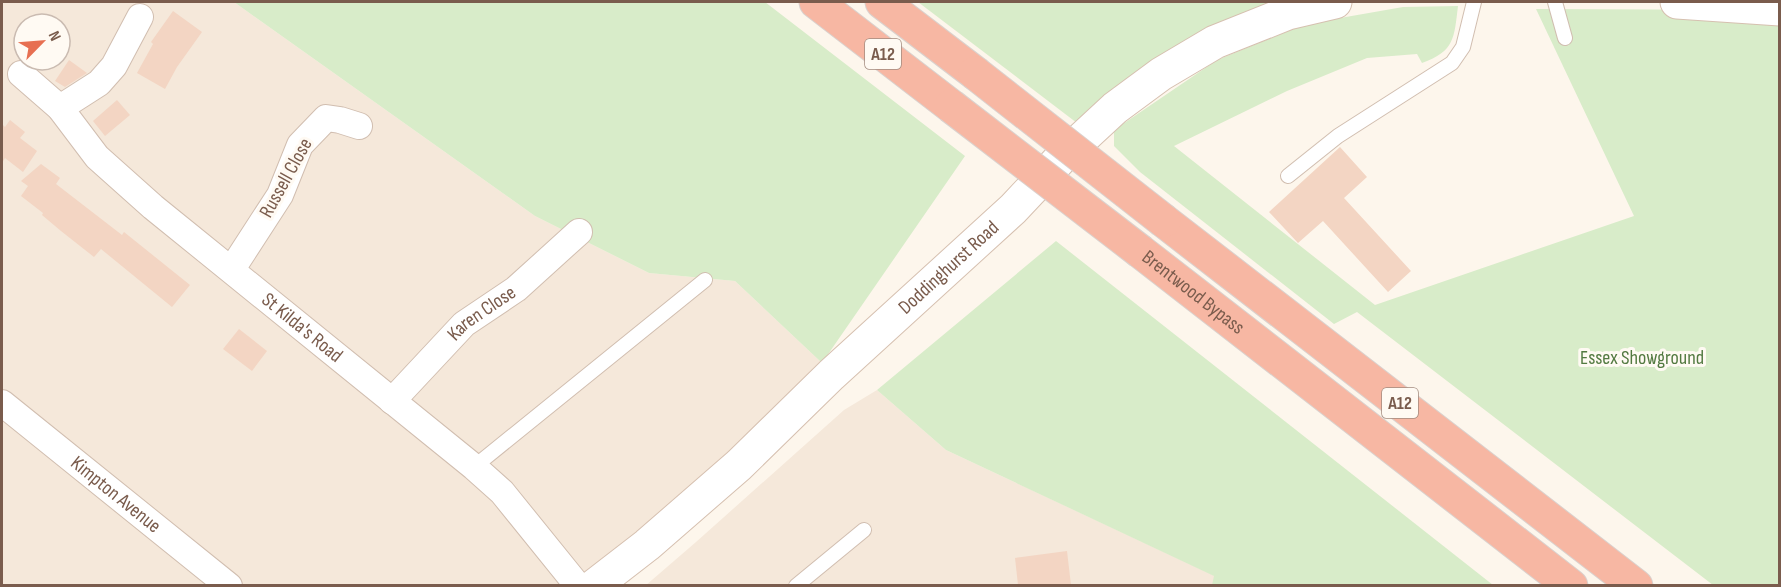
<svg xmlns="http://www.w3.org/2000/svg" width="1781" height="587" font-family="'Sofia Sans Condensed',sans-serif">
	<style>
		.residential { fill: #f5e8da; fill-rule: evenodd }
		.green { fill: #d8ecc9 }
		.building { fill: #f3d5c3 }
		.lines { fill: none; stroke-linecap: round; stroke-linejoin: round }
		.lane-casing { stroke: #d1beb0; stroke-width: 16 }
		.street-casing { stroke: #d1beb0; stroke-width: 28 }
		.secondary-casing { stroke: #d6c0b0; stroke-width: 35 }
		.highway-casing { stroke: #dad1cd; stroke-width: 35 }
		.lane { stroke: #fff; stroke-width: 14 }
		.street { stroke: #fff; stroke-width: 26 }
		.secondary { stroke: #fff; stroke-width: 33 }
		.highway { stroke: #f7b7a3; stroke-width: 33 }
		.highway-bridge-casing { stroke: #dad1cd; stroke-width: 35; stroke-linecap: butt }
		.highway-bridge { stroke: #f7b7a3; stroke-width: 33 }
		.labels { text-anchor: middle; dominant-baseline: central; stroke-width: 6; stroke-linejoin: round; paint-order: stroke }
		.shield { fill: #fffaf3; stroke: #a28b7f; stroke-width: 1.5 }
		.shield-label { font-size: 18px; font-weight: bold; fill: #7a5c4d }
		.street-label { font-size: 20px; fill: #7a5c4d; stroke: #fffaf3 }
		.park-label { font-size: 20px; fill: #537a41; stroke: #fffaf3 }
	</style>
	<rect width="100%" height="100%" fill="#fdf6ec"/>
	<!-- residential -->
	<g class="residential">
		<path d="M2,2H234L535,216L649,273L735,281L822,363L807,390L666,511L570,585H2ZM24,24H60V60H24Z"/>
		<polygon points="877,390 946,450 1215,576 1212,586 645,586 696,542 844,410"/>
	</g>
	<!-- green -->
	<g class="green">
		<polygon points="234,2 765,2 965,156 822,363 735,281 649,273 535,216"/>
		<polygon points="918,2 1278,2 1077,123"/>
		<path d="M1458,6C1454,38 1455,51 1422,63L1417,54L1367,58L1287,91L1174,146L1375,305L1634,216L1536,9L1779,10V585H1713L1357,312L1334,324L1140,172L1114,146V130L1217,60L1306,24L1403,7Z"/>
		<polygon points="1056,241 1493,585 1212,585 1214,576 946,450 877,390"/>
	</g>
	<!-- building -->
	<g class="building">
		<polygon points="173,11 202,32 177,67 165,89 137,73 153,44 151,42"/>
		<polygon points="69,60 87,73 65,87 55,81"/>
		<polygon points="117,100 130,115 105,136 93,121"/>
		<polygon points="10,120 25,132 20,138 37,151 23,172 5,158 2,163 2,124 5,127"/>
		<polygon points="1340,147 1367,177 1344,198 1411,271 1388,292 1323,221 1298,243 1269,212"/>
		<polygon points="41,164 60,178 56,184 122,235 124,232 190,285 172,307 101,249 94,257 61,231 42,215 43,213 21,196 28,186 21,181"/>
		<polygon points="239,329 267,351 252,371 223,349"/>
		<polygon points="1067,551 1071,585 1018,585 1015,558"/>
	</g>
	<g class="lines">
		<defs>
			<g id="lane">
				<polyline points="1555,2 1565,38"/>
				<polyline points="1288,176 1338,136 1452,63 1463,47 1474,2"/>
				<polyline points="474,467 705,280"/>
				<polyline points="796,586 864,530"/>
			</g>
			<g id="street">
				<path id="s1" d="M21,74L60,108L97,157L153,207L474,467L502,492L578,586"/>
				<polyline points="60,108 99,83 114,66 140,17"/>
				<polyline points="232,269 280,195 300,145 326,118 340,120 359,126"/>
				<path id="s2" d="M392,401L464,324L516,289L579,232"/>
				<path id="s3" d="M2,403L229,586"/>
			</g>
			<g id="secondary">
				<polyline points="1677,2 1780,9"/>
				<path id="s4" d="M594,586L647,545L739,465L831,375L1013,209L1061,158L1115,108L1161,74L1215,42L1288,13L1335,2"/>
			</g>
			<g id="highway">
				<polyline points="816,2 951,106"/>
				<polyline points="882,2 975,73"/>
				<polyline points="1164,221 1636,586"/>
				<path id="s5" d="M1141,252L1571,586"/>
			</g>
		</defs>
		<!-- lane casing -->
		<use href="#lane" class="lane-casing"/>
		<!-- street casing -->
		<use href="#street" class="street-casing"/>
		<!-- secondary casing -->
		<use href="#secondary" class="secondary-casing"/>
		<!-- highway casing -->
		<use href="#highway" class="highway-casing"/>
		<!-- lane -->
		<use href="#lane" class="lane"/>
		<!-- street -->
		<use href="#street" class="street"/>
		<!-- secondary -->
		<use href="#secondary" class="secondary"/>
		<!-- highway -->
		<use href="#highway" class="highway"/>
		<defs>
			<g id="highway-bridge">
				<polyline points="975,73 1164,221"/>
				<polyline points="951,106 1141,252"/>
			</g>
		</defs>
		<!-- highway-bridge casing -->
		<use href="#highway-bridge" class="highway-bridge-casing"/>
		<!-- highway-bridge -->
		<use href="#highway-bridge" class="highway-bridge"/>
	</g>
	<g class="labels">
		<!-- shield labels -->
		<g class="shield">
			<rect x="865" y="39" width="36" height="30" rx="4.5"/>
			<rect x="1382" y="388" width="36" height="30" rx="4.5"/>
		</g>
		<g class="shield-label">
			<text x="883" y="54">A12</text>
			<text x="1400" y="403">A12</text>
		</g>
		<!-- street labels -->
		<g class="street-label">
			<text transform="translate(286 178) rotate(-61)">Russell Close</text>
			<text stroke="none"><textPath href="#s4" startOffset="477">Doddinghurst Road</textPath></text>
			<text stroke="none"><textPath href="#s5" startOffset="66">Brentwood Bypass</textPath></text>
			<text stroke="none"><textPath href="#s2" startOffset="126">Karen Close</textPath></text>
			<text stroke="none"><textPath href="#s1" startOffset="380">St Kilda's Road</textPath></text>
			<text stroke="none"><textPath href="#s3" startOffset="146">Kimpton Avenue</textPath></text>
		</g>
		<!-- park labels -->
		<g class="park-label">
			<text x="1642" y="358">Essex Showground</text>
		</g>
	</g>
	<!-- border -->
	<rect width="1781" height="587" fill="none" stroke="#7a5c4d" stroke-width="6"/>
	<!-- north arrow -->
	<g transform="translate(42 42) rotate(65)"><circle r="28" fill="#fffaf3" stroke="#cabbb1" stroke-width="1.5"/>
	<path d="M0-4.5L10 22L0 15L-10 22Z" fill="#e76f51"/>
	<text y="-9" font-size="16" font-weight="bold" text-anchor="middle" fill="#7a5c4d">N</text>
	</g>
</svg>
